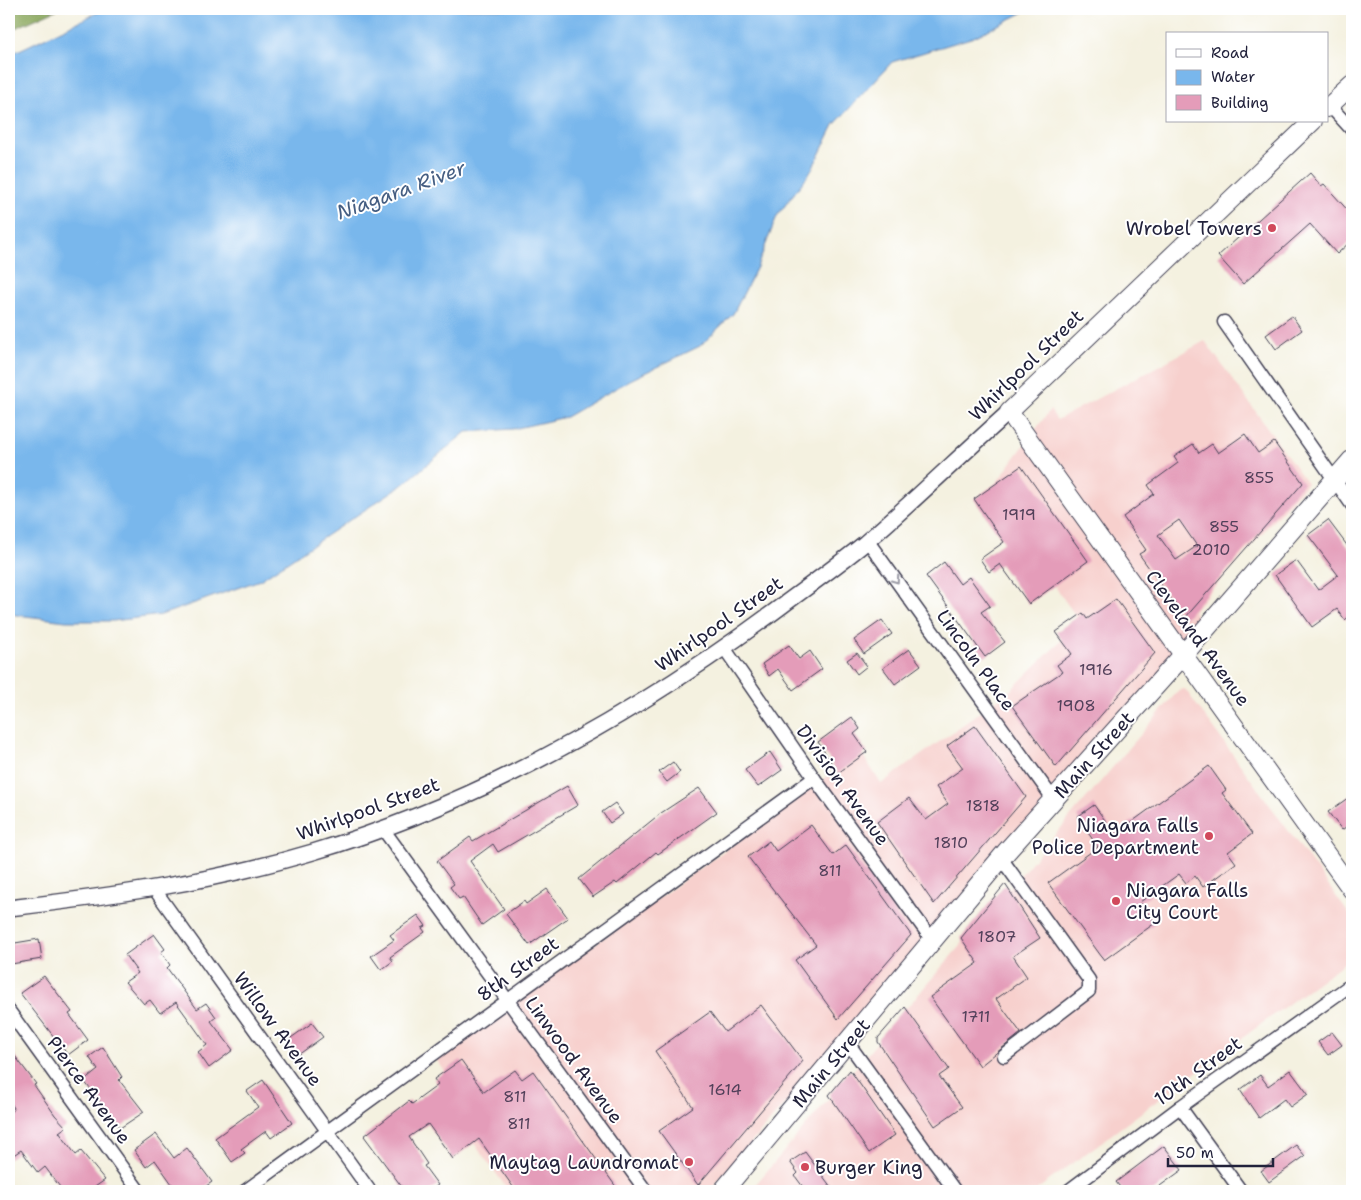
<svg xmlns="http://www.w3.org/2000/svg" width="1361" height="1200" font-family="'Shantell Sans',sans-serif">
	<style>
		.built { fill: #f7d0cd }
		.forest { fill: #88a65a; stroke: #55644a }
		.water { fill: #79b7ec; stroke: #4e6c94 }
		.building { fill: #e49cb9; fill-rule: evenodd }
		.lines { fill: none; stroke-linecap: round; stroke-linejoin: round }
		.minor-casing { stroke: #424154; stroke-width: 15 }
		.tertiary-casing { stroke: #424154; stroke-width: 18 }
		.secondary-casing { stroke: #424154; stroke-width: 20 }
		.primary-casing { stroke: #424154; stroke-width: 21 }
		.minor { stroke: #fff; stroke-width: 12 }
		.tertiary { stroke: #fff; stroke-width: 15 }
		.secondary { stroke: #fff; stroke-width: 18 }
		.primary { stroke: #fff; stroke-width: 19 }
		.oneway { stroke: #9c9ca7 }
		.poi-dot { fill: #d1495b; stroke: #fff; stroke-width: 2 }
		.labels { text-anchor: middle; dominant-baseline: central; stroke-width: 4; stroke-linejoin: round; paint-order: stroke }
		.number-label { font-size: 16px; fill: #52405a }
		.poi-label { font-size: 19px; fill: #22223b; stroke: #fff; text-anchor: end }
		.street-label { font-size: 19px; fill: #22223b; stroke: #fff }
		.water-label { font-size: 20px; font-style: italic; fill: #455e82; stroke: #fff }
	</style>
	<rect width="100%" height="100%" fill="#fff"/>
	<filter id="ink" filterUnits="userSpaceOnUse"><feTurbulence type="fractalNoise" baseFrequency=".02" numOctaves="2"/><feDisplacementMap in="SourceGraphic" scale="10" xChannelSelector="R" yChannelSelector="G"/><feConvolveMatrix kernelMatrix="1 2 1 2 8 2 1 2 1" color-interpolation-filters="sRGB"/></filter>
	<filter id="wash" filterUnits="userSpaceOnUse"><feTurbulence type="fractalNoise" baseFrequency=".0096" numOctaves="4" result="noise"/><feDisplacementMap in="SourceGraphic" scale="20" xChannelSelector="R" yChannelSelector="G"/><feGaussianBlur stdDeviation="1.12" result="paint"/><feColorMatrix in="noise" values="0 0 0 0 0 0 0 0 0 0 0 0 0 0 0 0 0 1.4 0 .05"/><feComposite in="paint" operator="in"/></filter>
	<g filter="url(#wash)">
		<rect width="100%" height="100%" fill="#f4f1e0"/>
		<!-- built -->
		<g class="built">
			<polygon points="1205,341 1307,483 1193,611 1203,625 709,1191 509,1191 462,1127 476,1115 436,1059 861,752 881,784 1011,690 1080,622 989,493 1050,410 1057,420"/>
			<polygon points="1185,689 1352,918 1352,957 1035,1191 750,1191 1179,690"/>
		</g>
		<!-- forest -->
		<polygon class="forest" points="9,9 58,9 9,31"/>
		<!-- water -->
		<polygon class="water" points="105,9 1030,9 974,37 892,62 834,125 811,171 777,216 757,267 733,314 700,346 630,380 566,417 513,429 466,432 405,483 260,580 161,615 113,621 66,621 9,614 9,55"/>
		<g id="blocks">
			<!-- building -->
			<g class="building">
				<polygon points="1310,173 1321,186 1324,184 1352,215 1352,240 1337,254 1310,224 1243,284 1218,256"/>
				<polygon points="1292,316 1302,330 1276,349 1266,335"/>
				<path d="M1245,434L1258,453L1274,442L1303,483L1185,618L1139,554L1146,550L1123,517L1154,494L1148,485L1178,463L1174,457L1193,444L1199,453L1212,444L1218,453ZM1179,520L1197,546L1176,560L1158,535Z"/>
				<polygon points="1021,466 1088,561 1029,604 1000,564 989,572 980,559 1004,542 974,499"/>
				<polygon points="1328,520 1352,552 1352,614 1345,620 1337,609 1312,627 1275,575 1296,560 1318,590 1338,575 1308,535"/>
				<polygon points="944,562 960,584 969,577 990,606 981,612 1005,642 985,657 926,576"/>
				<polygon points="1116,599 1155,653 1056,767 1012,706 1062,672 1057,665 1072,654 1056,632 1083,613 1087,619"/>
				<polygon points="882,620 892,634 864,654 854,640"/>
				<polygon points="789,645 799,659 810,651 822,669 793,690 778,669 769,676 762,664"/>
				<polygon points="909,649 921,665 895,684 883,668"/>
				<polygon points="857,653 867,666 857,674 847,660"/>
				<polygon points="852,717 860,729 854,734 867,752 838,773 818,742"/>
				<polygon points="975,726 1026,797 934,904 877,822 909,798 926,820 948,804 936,787 963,768 947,746"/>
				<polygon points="770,752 782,770 758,787 745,770"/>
				<polygon points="673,762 680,772 667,782 659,772"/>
				<polygon points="1209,766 1226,790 1222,793 1252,834 1228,852 1236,863 1203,887 1195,876 1186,883 1179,874 1140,902 1155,923 1104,960 1048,883 1098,847 1077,817 1094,805 1115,834"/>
				<polygon points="567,786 578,805 498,852 493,844 470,861 504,909 482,925 463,897 459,899 450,887 454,884 437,861 470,837 473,841"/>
				<polygon points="699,788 717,812 658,854 656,852 617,884 615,882 593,897 579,879 661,813"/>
				<polygon points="1352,795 1352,822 1342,830 1328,812"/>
				<polygon points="615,803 623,814 610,823 602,812"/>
				<polygon points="811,825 833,855 846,845 911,935 838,1019 795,960 816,945 748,857 769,841 776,851"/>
				<polygon points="1005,884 1040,938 1013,956 1027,977 996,999 1021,1033 980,1066 930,997 978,963 961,938"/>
				<polygon points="547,889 568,918 529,945 506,914 524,901 526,904"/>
				<polygon points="418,915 426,926 422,928 425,932 390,957 393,961 381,970 371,956 394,940 390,935"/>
				<polygon points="154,934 165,949 161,952 170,965 167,968 197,1009 206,1003 216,1017 211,1021 233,1050 209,1068 198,1052 207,1045 176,1002 160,1013 150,1000 144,1004 125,982 138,973 125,955"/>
				<polygon points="39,939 42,959 11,964 9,944"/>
				<polygon points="44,976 72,1012 69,1014 88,1040 68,1055 20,993"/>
				<polygon points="761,1005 803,1061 698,1185 659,1131 693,1107 655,1051 710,1012 725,1032"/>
				<polygon points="905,1007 949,1069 939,1076 962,1107 935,1126 878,1042 878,1038"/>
				<polygon points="312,1023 323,1037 298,1055 288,1040"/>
				<polygon points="1332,1032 1342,1045 1328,1055 1318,1042"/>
				<polygon points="103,1047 122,1077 119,1080 144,1112 120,1128 84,1081 98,1070 89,1057"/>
				<polygon points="9,1048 36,1084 34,1085 55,1115 66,1127 59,1132 76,1155 81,1151 105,1180 89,1191 63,1191 45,1167 38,1173 21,1150 9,1158 9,1114 14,1108 9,1100"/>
				<polygon points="461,1060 484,1092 515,1070 522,1079 533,1071 619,1191 516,1191 479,1139 453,1159 428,1124 409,1137 427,1164 424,1166 438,1185 430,1191 405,1191 364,1136 409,1101 412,1104 438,1085 434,1079"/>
				<polygon points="850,1070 895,1135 869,1153 829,1095"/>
				<polygon points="1290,1070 1308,1094 1290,1107 1284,1099 1259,1118 1240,1090 1260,1075 1268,1086"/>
				<polygon points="263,1080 292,1123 271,1138 266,1131 241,1149 245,1153 232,1162 215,1138 258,1107 247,1091"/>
				<polygon points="156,1134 174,1158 187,1148 212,1182 199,1191 177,1191 155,1160 146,1167 134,1150"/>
				<polygon points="1296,1145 1305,1156 1269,1182 1261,1171"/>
				<polygon points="1164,1146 1182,1170 1153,1191 1123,1191 1116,1182"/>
				<polygon points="805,1152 834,1191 806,1191 795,1176 798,1173 790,1162"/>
			</g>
		</g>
	</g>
	<g filter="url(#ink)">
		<use href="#blocks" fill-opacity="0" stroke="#424154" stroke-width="1"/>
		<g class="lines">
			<defs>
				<g id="minor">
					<polyline points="1330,106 1352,130"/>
					<polyline points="1224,322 1352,505"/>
					<polyline points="867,540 1054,800"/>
					<polyline points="725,649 814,778 933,941"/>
					<polyline points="383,829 646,1191"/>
					<polyline points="1001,858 1089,980 1089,991 1004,1056"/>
					<polyline points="155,890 370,1191"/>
					<polyline points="9,1011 139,1191"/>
					<polyline points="848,1043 955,1191"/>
					<polyline points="1180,1107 1241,1191"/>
					<polyline points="245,1191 814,778"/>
					<polyline points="1068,1191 1180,1107 1352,984"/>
				</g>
				<path id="tertiary" d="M9,908C112,896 213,882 313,852C485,801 640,712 783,605C810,585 838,565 865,543C914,501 961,455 1009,412"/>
				<g id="secondary">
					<polyline points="1327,108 1352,85"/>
					<polyline points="1313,121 1009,412 1352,890"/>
				</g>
				<polyline id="primary" points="723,1191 1007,851 1177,662 1352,460"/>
			</defs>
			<!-- minor casing -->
			<use href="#minor" class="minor-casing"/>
			<!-- tertiary casing -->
			<use href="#tertiary" class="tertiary-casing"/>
			<!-- secondary casing -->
			<use href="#secondary" class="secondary-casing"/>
			<!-- primary casing -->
			<use href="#primary" class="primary-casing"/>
			<!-- minor -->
			<use href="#minor" class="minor"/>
			<!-- tertiary -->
			<use href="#tertiary" class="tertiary"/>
			<!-- secondary -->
			<use href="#secondary" class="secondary"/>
			<!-- primary -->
			<use href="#primary" class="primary"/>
		</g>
		<!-- one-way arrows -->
		<defs><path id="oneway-chevron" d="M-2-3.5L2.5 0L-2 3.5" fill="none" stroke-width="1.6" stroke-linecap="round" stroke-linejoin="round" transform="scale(1.25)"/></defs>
		<use class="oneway" href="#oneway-chevron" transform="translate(896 580) rotate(55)"/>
	</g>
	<!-- markers -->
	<g class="poi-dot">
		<circle cx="1272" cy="228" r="5"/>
		<circle cx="1209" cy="836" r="5"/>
		<circle cx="1116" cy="901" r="5"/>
		<circle cx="689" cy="1162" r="5"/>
		<circle cx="805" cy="1167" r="5"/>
	</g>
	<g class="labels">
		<!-- number labels -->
		<g class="number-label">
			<text x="1259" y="477">855</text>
			<text x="1019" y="514">1919</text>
			<text x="1224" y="526">855</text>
			<text x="1211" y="549">2010</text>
			<text x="1096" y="669">1916</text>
			<text x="1076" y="705">1908</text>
			<text x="983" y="805">1818</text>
			<text x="951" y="842">1810</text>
			<text x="830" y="870">811</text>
			<text x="997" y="936">1807</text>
			<text x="976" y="1016">1711</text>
			<text x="725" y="1089">1614</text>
			<text x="515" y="1096">811</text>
			<text x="519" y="1123">811</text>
		</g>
		<!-- poi labels -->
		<g class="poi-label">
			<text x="1262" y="228">Wrobel Towers</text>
			<text x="1199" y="825">Niagara Falls<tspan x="1199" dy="22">Police Department</tspan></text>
			<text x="1126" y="890" text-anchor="start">Niagara Falls<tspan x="1126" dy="22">City Court</tspan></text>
			<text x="679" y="1162">Maytag Laundromat</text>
			<text x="815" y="1167" text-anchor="start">Burger King</text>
		</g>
		<!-- street labels -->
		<g class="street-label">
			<text transform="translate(1026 365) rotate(-44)">Whirlpool Street</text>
			<text transform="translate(719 624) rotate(-35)">Whirlpool Street</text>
			<text transform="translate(1198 638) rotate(54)">Cleveland Avenue</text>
			<text transform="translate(976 660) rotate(54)">Lincoln Place</text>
			<text transform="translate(1094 755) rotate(-48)">Main Street</text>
			<text transform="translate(843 785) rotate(54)">Division Avenue</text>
			<text transform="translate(368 809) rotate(-20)">Whirlpool Street</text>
			<text transform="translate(518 969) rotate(-36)">8th Street</text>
			<text transform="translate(278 1029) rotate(54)">Willow Avenue</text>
			<text transform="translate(574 1060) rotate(54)">Linwood Avenue</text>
			<text transform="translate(831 1063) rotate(-50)">Main Street</text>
			<text transform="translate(1198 1071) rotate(-36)">10th Street</text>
			<text transform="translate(89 1090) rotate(54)">Pierce Avenue</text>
		</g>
		<!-- water labels -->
		<g class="water-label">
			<text transform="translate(401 190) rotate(-20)">Niagara River</text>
		</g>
	</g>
	<!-- margin -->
	<rect width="1361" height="1200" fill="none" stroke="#fff" stroke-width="30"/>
	<!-- legend -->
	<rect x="1166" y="32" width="162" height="90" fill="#ffffff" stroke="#a7a7b1"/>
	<rect x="1176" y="49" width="25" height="8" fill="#ffffff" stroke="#a7a7b1"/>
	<text x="1211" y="58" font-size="15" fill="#22223b">Road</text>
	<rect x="1176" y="70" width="25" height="15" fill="#79b7ec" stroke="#a7a7b1"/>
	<text x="1211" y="82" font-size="15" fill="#22223b">Water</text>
	<rect x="1176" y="95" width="25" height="15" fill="#e49cb9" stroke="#a7a7b1"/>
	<text x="1211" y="108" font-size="15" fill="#22223b">Building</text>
	<!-- scale -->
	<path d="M1168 1158v8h105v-8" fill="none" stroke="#22223b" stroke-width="2.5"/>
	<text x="1176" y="1158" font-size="15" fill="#22223b" stroke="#ffffff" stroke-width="4" paint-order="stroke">50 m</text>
</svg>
